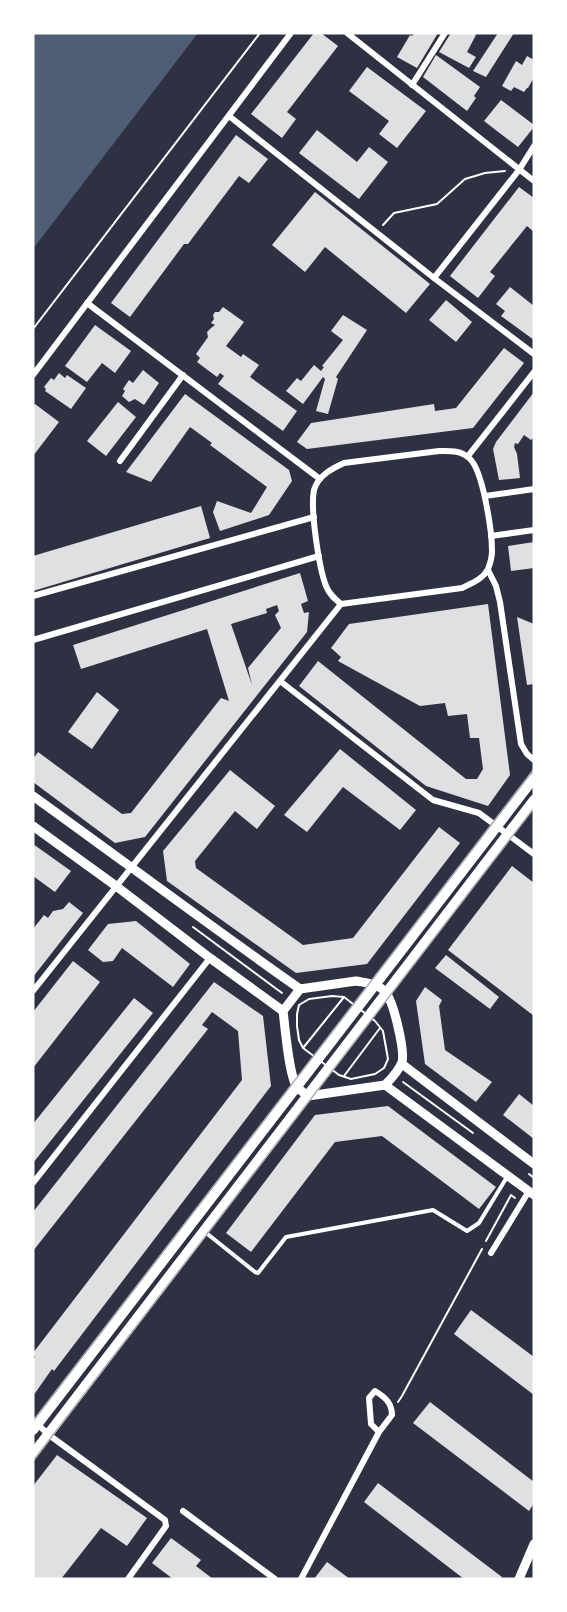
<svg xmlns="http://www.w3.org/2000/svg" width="567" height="1612" font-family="'Source Sans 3',sans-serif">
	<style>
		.water { fill: #4f5d75 }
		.building { fill: #e0e0e3; fill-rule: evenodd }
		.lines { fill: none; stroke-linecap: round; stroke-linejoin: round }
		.path { stroke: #fff; stroke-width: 2 }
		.service { stroke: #fff; stroke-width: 4 }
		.minor { stroke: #fff; stroke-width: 6 }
		.tertiary { stroke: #fff; stroke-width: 9 }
		.secondary { stroke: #fff; stroke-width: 10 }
		.tram { stroke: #abadb3; stroke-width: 1.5 }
	</style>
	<rect width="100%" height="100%" fill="#2d3142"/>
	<!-- water -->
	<polygon class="water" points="33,33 198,33 33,249"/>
	<!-- building -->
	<g class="building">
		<polygon points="314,33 321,33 338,46 287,112 296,119 282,138 251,114"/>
		<polygon points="414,33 438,33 417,68 397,57 410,35 412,36"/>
		<polygon points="451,33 473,33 476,35 467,52 476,57 469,68 439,52"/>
		<polygon points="498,33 514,33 486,77 473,71"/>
		<polygon points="436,55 480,87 474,96 476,98 467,111 423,77"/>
		<polygon points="527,56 534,60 534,77 528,88 527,88 524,92 514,87 511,91 502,86 516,61 522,65"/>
		<polygon points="367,67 426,111 397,148 379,134 389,121 349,91"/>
		<polygon points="501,100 534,125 534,127 518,147 484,121"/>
		<polygon points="317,130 357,162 369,147 388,162 359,199 299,153"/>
		<polygon points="236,135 268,159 249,183 239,176 188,244 184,244 130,317 111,303"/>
		<polygon points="519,187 534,198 534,232 527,226 490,272 495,276 478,298 450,276"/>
		<polygon points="315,192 430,284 406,313 325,247 305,272 272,245"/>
		<polygon points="510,287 534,306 534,340 501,316 505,311 496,304"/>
		<polygon points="446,300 472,322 456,342 429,320"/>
		<polygon points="223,307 244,322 226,346 241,357 243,354 259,365 250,377 297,411 283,431 218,384 224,376 220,373 217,377 197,362 200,358 196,354 208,337 207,332 211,328 215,325 211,323 214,319 213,315 215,312 219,312"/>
		<polygon points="343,315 367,330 336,377 338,379 328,414 316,411 325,379 323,377 303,404 286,391 297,378 301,381 314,365 321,371 324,367 322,366 343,340 331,331"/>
		<polygon points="95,325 131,351 115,373 102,363 87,382 65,366"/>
		<polygon points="504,348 524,363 473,428 307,449 297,442 311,423 434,404 435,411 456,408"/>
		<polygon points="143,370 159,383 144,405 135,399 129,402 122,396 125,391 123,389 129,380 133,383"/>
		<polygon points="59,373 65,378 67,375 86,388 71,409 45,391 46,389 44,387 51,378 54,380"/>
		<polygon points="534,392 534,437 531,440 524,435 518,444 515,443 514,447 517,454 520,478 499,480 493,449 496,442"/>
		<polygon points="185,394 289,470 292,481 269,515 220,531 213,512 217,501 251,513 267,487 210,445 212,443 190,427 151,482 126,472"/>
		<polygon points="118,402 136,417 106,456 87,441"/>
		<polygon points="35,404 59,422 33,456 33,407"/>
		<polygon points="201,506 210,538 33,591 33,556"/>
		<polygon points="534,542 534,568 511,571 508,546"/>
		<path d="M300,573L308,601L301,604L304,613L309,612L307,632L145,837L115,843L33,782V759L38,752L122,814L131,813L221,698L229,701L207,629L81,669L73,645ZM277,605L279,611L275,615L281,628L248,668L252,685L231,624L267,613L266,609Z"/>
		<polygon points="488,604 510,775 488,806 426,786 299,686 318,661 466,779 477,779 483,769 479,738 470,738 467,714 448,716 445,703 420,706 338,661 341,657 331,648 349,624"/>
		<polygon points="517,617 534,624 534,684 527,685"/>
		<polygon points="97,692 119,710 92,749 68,732"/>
		<polygon points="340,749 416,810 400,830 343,787 307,832 284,815"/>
		<polygon points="230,770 275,806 257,829 235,811 195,861 196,868 303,945 353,938 439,827 460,843 367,964 296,973 167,881 163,851"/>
		<polygon points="33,844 71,871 55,892 33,876"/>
		<polygon points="512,866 534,883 534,1016 448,950"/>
		<polygon points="69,902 83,913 33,977 33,929 44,915 48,918 53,911 63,909"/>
		<polygon points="136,921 190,964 173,987 122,948 113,961 103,962 88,950 108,924"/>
		<polygon points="446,955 499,997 490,1009 435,968"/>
		<polygon points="73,961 100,982 33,1068 33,1012"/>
		<polygon points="214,982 263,1016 271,1086 54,1371 52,1369 33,1396 33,1360 35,1357 33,1353 242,1080 238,1031 212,1012 202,1025 208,1029 33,1251 33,1212"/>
		<polygon points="425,987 442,1000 439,1006 445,1050 492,1082 476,1102 425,1064 416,1001"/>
		<polygon points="134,998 153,1013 33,1163 33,1124"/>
		<polygon points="519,1094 534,1106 534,1139 503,1115"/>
		<polygon points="388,1106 496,1187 479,1209 382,1136 335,1142 251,1252 226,1233 315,1115"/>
		<polygon points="471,1310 534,1357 534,1395 454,1334"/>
		<polygon points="430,1402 534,1482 534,1503 529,1511 413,1423"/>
		<polygon points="57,1455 147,1518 127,1546 101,1528 61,1579 33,1579 33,1486"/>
		<polygon points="378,1483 502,1577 501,1579 464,1579 364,1502"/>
		<polygon points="171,1538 201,1560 196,1566 213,1579 173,1579 152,1563"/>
		<polygon points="327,1562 350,1579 314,1579"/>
	</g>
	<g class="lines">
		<!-- path -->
		<g class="path">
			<polyline points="383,225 394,213 437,204 465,179 485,173 505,171"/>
			<polyline points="33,329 260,33"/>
			<polyline points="193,927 282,993"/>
			<polygon points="332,996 344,997 375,1021 383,1031 388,1059 384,1068 375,1074 351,1079 339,1075 303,1048 299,1040 297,1026 297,1014 299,1005 309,999"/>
			<polyline points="303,1048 344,997"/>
			<polyline points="344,1076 380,1028"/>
			<polyline points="403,1082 473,1133"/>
			<polyline points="529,1174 534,1178"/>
			<polyline points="486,1241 511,1195 515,1198"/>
			<polyline points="398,1402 402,1396 482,1249"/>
		</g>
		<!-- service -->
		<polyline class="service" points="205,1232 255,1272 258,1273 286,1237 433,1210 467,1231 479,1223 507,1177"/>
		<!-- minor -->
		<g class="minor">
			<polyline points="347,33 534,181"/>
			<polyline points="412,85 445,33"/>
			<polyline points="229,116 434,278 534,354"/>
			<polyline points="434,278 519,170 534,146"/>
			<polyline points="87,303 320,479"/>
			<polyline points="33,375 291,33"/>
			<path d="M439,451C450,451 460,450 469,458C483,469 492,532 492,551C492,556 490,564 488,569C483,579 472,583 462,588L341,604C335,599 329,594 326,586C319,568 310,509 314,490C318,476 331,469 344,463Z"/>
			<polyline points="468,456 534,372"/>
			<polyline points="120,461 183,375"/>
			<polyline points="485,496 534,489"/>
			<polyline points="491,536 534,530"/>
			<polyline points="488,570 496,586 500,602 521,744 527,754 534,760"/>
			<polyline points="33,596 314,517"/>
			<polyline points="33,640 319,556"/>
			<polyline points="280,681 433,800 479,813 534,854"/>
			<polyline points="33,991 341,604"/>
			<polyline points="33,1183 210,958"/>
			<polyline points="491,1253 529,1191"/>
			<polyline points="33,1420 49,1435 165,1520 166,1526 128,1579"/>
			<polyline points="183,1511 275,1579"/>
			<path d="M301,1579L379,1432L392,1415C392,1403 385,1397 375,1391L369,1398L371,1424L379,1432"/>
		</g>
		<!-- tertiary -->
		<g class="tertiary">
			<path d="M33,796C122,860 210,926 300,989"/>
			<polyline points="33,826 116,886 210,958 283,1011"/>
			<path d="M356,981C367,983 378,983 386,993C394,1003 405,1051 402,1062C399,1070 391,1079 385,1085L308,1096C305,1093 299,1090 297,1087C289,1077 285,1026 283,1011L300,989Z"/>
			<polyline points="402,1064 534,1164"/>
			<polyline points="385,1085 534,1195"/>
			<polyline points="519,1579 534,1544"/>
		</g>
		<!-- secondary -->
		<g class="secondary">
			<polyline points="33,1430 534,778"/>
			<polyline points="33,1454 534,800"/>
		</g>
		<!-- tram -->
		<g class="tram">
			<polyline points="33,1421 534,769"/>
			<polyline points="33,1461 534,808"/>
		</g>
	</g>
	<!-- border -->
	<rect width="567" height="1612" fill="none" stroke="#ffffff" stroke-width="69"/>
</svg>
